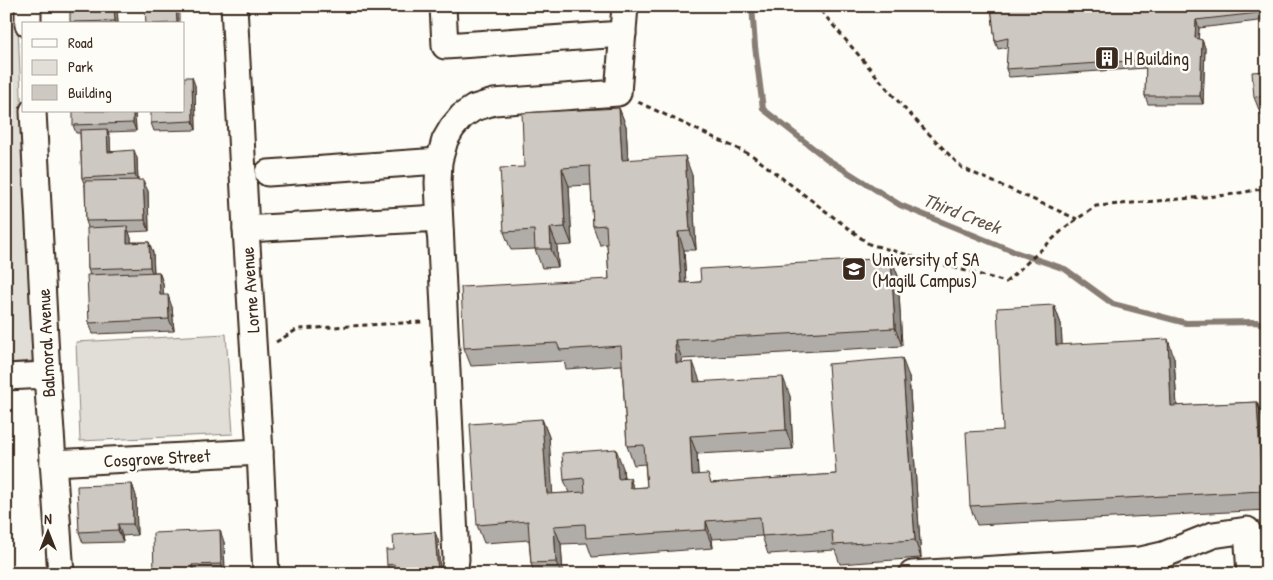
<svg xmlns="http://www.w3.org/2000/svg" width="1273" height="580" font-family="'Patrick Hand',sans-serif">
	<style>
		.green { fill: #e1ded7; stroke: #8e847a }
		.lines { fill: none; stroke-linecap: round; stroke-linejoin: round }
		.stream { stroke: #887d74; stroke-width: 6 }
		.minor-casing { stroke: #3b2a1e; stroke-width: 29 }
		.path { stroke: #3b2a1e; stroke-width: 3; stroke-dasharray: 5 4; stroke-linecap: butt }
		.minor { stroke: #fdfcf7; stroke-width: 25 }
		.wall { fill: #b0aca7; stroke: #3b2a1e }
		.shaded-wall { fill: #908c88; stroke: #3b2a1e }
		.building { fill: #cdc8c2; stroke: #3b2a1e }
		.labels { text-anchor: middle; dominant-baseline: central; stroke-width: 5; stroke-linejoin: round; paint-order: stroke }
		.poi-label { font-size: 18px; fill: #3b2a1e; stroke: #fdfcf7; text-anchor: start }
		.street-label { font-size: 18px; fill: #3b2a1e; stroke: #fdfcf7 }
		.water-label { font-size: 19px; font-style: italic; fill: #615349; stroke: #fdfcf7 }
	</style>
	<rect width="100%" height="100%" fill="#fdfcf7"/>
	<filter id="ink" filterUnits="userSpaceOnUse"><feTurbulence type="fractalNoise" baseFrequency=".02" numOctaves="2"/><feDisplacementMap in="SourceGraphic" scale="10" xChannelSelector="R" yChannelSelector="G"/><feConvolveMatrix kernelMatrix="1 2 1 2 8 2 1 2 1" color-interpolation-filters="sRGB"/></filter>
	<g filter="url(#ink)">
		<!-- green -->
		<g class="green">
			<polygon points="6,6 17,6 33,361 6,363"/>
			<polygon points="226,334 233,434 80,441 76,342"/>
		</g>
		<g class="lines">
			<!-- stream -->
			<polyline class="stream" points="752,6 755,46 763,109 827,159 900,205 1015,252 1065,269 1113,304 1186,323 1256,322 1267,325"/>
			<defs>
				<g id="minor">
					<polyline points="28,6 28,24"/>
					<polyline points="234,6 246,229 260,452 266,574"/>
					<polyline points="443,6 445,46 623,34"/>
					<polyline points="33,111 47,375 61,574"/>
					<polyline points="268,173 439,161"/>
					<polyline points="246,229 439,218 440,234"/>
					<polyline points="6,377 47,375"/>
					<polyline points="53,463 260,452"/>
					<polyline points="454,574 456,559 438,183 439,161 445,140 452,128 462,116 474,108 494,102 618,93 625,6"/>
					<polyline points="912,574 1141,560 1163,555 1213,535 1247,530 1250,574"/>
				</g>
			</defs>
			<!-- minor casing -->
			<use href="#minor" class="minor-casing"/>
			<!-- path -->
			<g class="path">
				<polyline points="821,11 903,107 962,168 1077,219"/>
				<polyline points="638,102 753,156 869,244 1006,282 1067,226 1096,206 1228,195 1267,188"/>
				<polyline points="276,342 298,329 422,322"/>
			</g>
			<!-- minor -->
			<use href="#minor" class="minor"/>
		</g>
		<!-- wall -->
		<g class="wall">
			<polygon points="117,6 118,24 71,24 70,22"/>
			<polygon points="991,6 1267,6 1267,20 1199,28 1198,39 1202,40 1205,48 1203,104 1148,104 1145,96 1146,68 1009,77 1006,69 1008,47 998,49 995,41"/>
			<polygon points="1267,71 1267,115 1261,115 1254,97"/>
			<polygon points="195,85 196,130 154,131 151,123"/>
			<polygon points="619,108 626,126 628,159 692,175 696,250 684,250 686,283 701,282 891,258 898,276 902,346 682,359 682,363 700,381 700,382 790,396 793,449 697,454 698,474 711,483 836,474 909,377 921,558 840,564 835,550 768,554 762,536 712,539 713,548 592,557 587,543 561,544 563,574 534,574 531,563 529,540 484,543 477,525 542,419 549,437 552,494 569,493 564,480 623,468 624,478 630,478 633,488 647,487 645,464 634,465 627,446 622,365 566,369 564,361 471,366 464,348 609,279 607,244 600,245 593,226 591,185 569,186 572,245 557,246 558,267 542,268 535,249 511,250 504,232 524,167"/>
			<polygon points="135,111 136,131 108,132 110,137 110,151 137,158 138,180 148,191 149,231 129,232 131,238 131,242 149,242 153,253 154,272 159,272 163,283 163,295 172,307 174,331 93,334 89,323 90,275 88,269 88,227 86,221 85,186 82,178 80,133 76,133 73,125"/>
			<polygon points="1054,305 1061,324 1062,345 1174,358 1177,406 1257,402 1264,421 1267,475 1267,510 977,525 970,506 1003,430"/>
			<polygon points="132,484 136,496 137,535 122,536 123,542 83,543 79,532"/>
			<polygon points="438,540 440,574 395,574 395,572 390,573 387,565 394,550"/>
			<polygon points="224,542 225,574 154,574"/>
		</g>
		<!-- shaded-wall -->
		<g class="shaded-wall">
			<polygon points="114,6 117,6 118,24 116,24 115,21"/>
			<polygon points="176,6 179,6 179,24 177,24"/>
			<polygon points="1196,20 1199,28 1198,46 1195,38"/>
			<polygon points="1202,40 1205,48 1203,104 1200,96"/>
			<polygon points="192,77 195,85 196,130 193,121"/>
			<polygon points="619,108 626,126 629,178 622,160"/>
			<polygon points="133,111 135,111 136,131 133,123"/>
			<polygon points="107,129 110,137 111,160 108,152"/>
			<polygon points="134,150 137,158 138,183 135,175"/>
			<polygon points="685,156 692,175 696,250 690,231"/>
			<polygon points="562,168 569,186 572,245 565,227"/>
			<polygon points="143,180 148,191 149,231 145,220"/>
			<polygon points="127,226 131,238 131,254 127,243"/>
			<polygon points="550,228 557,246 558,267 551,249"/>
			<polygon points="678,232 684,250 687,302 681,283"/>
			<polygon points="149,242 153,253 154,279 150,267"/>
			<polygon points="891,258 898,276 902,346 895,328"/>
			<polygon points="159,272 163,283 164,307 160,295"/>
			<polygon points="168,295 172,307 174,331 169,319"/>
			<polygon points="1054,305 1061,324 1063,363 1056,345"/>
			<polygon points="1168,339 1174,358 1178,425 1171,406"/>
			<polygon points="675,340 682,359 683,382 676,363"/>
			<polygon points="902,358 909,377 921,558 915,540"/>
			<polygon points="693,362 700,381 701,401 694,382"/>
			<polygon points="783,377 790,396 793,449 786,430"/>
			<polygon points="1257,402 1264,421 1267,475 1267,505 1262,491"/>
			<polygon points="542,419 549,437 554,513 547,494"/>
			<polygon points="690,436 697,454 699,493 692,475"/>
			<polygon points="616,449 623,468 625,497 618,479"/>
			<polygon points="630,478 636,496 630,488"/>
			<polygon points="132,484 136,496 137,535 133,524"/>
			<polygon points="706,521 712,539 713,548 706,530"/>
			<polygon points="118,524 122,536 123,542 118,530"/>
			<polygon points="554,526 561,544 563,574 561,574 556,562"/>
			<polygon points="220,530 224,542 225,574 221,564"/>
			<polygon points="435,532 438,540 440,574 438,574"/>
			<polygon points="192,565 195,574 192,574"/>
		</g>
		<!-- building -->
		<g class="building">
			<polygon points="70,6 114,6 115,21 70,22"/>
			<polygon points="145,6 176,6 177,23 146,24"/>
			<polygon points="991,6 1267,6 1267,12 1196,20 1195,38 1202,40 1200,96 1145,96 1146,60 1006,69 1008,38 995,41"/>
			<polygon points="1267,71 1267,96 1254,97 1252,72"/>
			<polygon points="184,77 192,77 193,121 151,123 151,111 184,111"/>
			<polygon points="619,108 622,160 685,156 690,231 678,232 681,283 701,282 700,269 891,258 895,328 675,340 676,363 693,362 694,382 783,377 786,430 690,436 692,475 708,474 711,483 836,474 828,364 902,358 915,540 833,545 832,531 762,536 760,517 706,521 706,530 586,538 585,524 554,526 556,562 531,563 528,521 477,525 470,424 542,419 547,494 585,492 584,478 564,480 562,453 616,449 618,479 630,478 630,488 647,487 644,445 627,446 621,346 560,350 557,343 464,348 461,287 609,279 606,225 593,226 590,166 562,168 565,227 550,228 551,249 535,249 534,230 504,232 500,168 524,167 522,113"/>
			<polygon points="73,111 133,111 133,123 73,125"/>
			<polygon points="107,129 108,152 134,150 135,175 82,178 80,130"/>
			<polygon points="143,180 145,220 86,221 85,181"/>
			<polygon points="127,226 127,243 149,242 150,267 88,269 87,228"/>
			<polygon points="159,272 160,295 168,295 169,319 89,323 87,275"/>
			<polygon points="1054,305 1056,345 1168,339 1171,406 1257,402 1262,491 970,506 966,432 1003,430 997,308"/>
			<polygon points="132,484 133,524 118,524 118,530 79,532 77,486"/>
			<polygon points="220,530 221,564 192,565 192,574 154,574 153,533"/>
			<polygon points="435,532 438,574 395,574 394,564 387,565 386,550 394,550 393,535"/>
		</g>
	</g>
	<!-- icons -->
	<defs>
		<symbol id="building-square" viewBox="-11 -11 22 22"><rect x="-9" y="-9" width="18" height="18" rx="4" fill="#3b2a1e" stroke="#fdfcf7"/><path d="M-4-6H4V6H1V3H-1V6H-4ZM-2.5-4.3h1.7v1.8h-1.7ZM.8-4.3h1.7v1.8H.8ZM-2.5-1h1.7V.8h-1.7ZM.8-1h1.7V.8H.8Z" fill="#fff"/></symbol>
		<symbol id="university-square" viewBox="-11 -11 22 22"><rect x="-9" y="-9" width="18" height="18" rx="4" fill="#3b2a1e" stroke="#fdfcf7"/><path d="M0-5L7-2L0 1L-7-2ZM-4 1L0 2.5L4 1V4Q0 6-4 4Z" fill="#fff"/></symbol>
	</defs>
	<g fill-rule="evenodd">
		<use href="#building-square" x="1093" y="44" width="28" height="28"/>
		<use href="#university-square" x="840" y="255" width="28" height="28"/>
	</g>
	<g class="labels">
		<!-- poi labels -->
		<g class="poi-label">
			<text x="1124" y="58">H Building</text>
			<text x="872" y="259">University of SA<tspan x="872" dy="21">(Magill Campus)</tspan></text>
		</g>
		<!-- street labels -->
		<g class="street-label">
			<text transform="translate(250 290) rotate(-94)">Lorne Avenue</text>
			<text transform="translate(46 343) rotate(-93)">Balmoral Avenue</text>
			<text transform="translate(157 458) rotate(-3)">Cosgrove Street</text>
		</g>
		<!-- water labels -->
		<g class="water-label">
			<text transform="translate(962 213) rotate(21)">Third Creek</text>
		</g>
	</g>
	<!-- margin -->
	<rect width="1273" height="580" fill="none" stroke="#fdfcf7" stroke-width="25"/>
	<rect x="12" y="12" width="1248" height="555" fill="none" stroke="#3b2a1e" stroke-width="2" filter="url(#ink)"/>
	<!-- legend -->
	<rect x="22" y="22" width="162" height="90" fill="#fdfcf7" stroke="#afa8a0"/>
	<rect x="32" y="39" width="25" height="8" fill="#fdfcf7" stroke="#afa8a0"/>
	<text x="68" y="48" font-size="15" fill="#3b2a1e">Road</text>
	<rect x="32" y="60" width="25" height="15" fill="#e1ded7" stroke="#afa8a0"/>
	<text x="68" y="72" font-size="15" fill="#3b2a1e">Park</text>
	<rect x="32" y="85" width="25" height="15" fill="#cdc8c2" stroke="#afa8a0"/>
	<text x="68" y="98" font-size="15" fill="#3b2a1e">Building</text>
	<!-- north arrow -->
	<g transform="translate(48 532)" stroke="#fdfcf7" stroke-width="4" paint-order="stroke">
	<path d="M0-4L9 19L0 12L-9 19Z" fill="#3b2a1e"/>
	<text y="-8" font-size="14" font-weight="bold" text-anchor="middle" fill="#3b2a1e">N</text>
	</g>
</svg>
